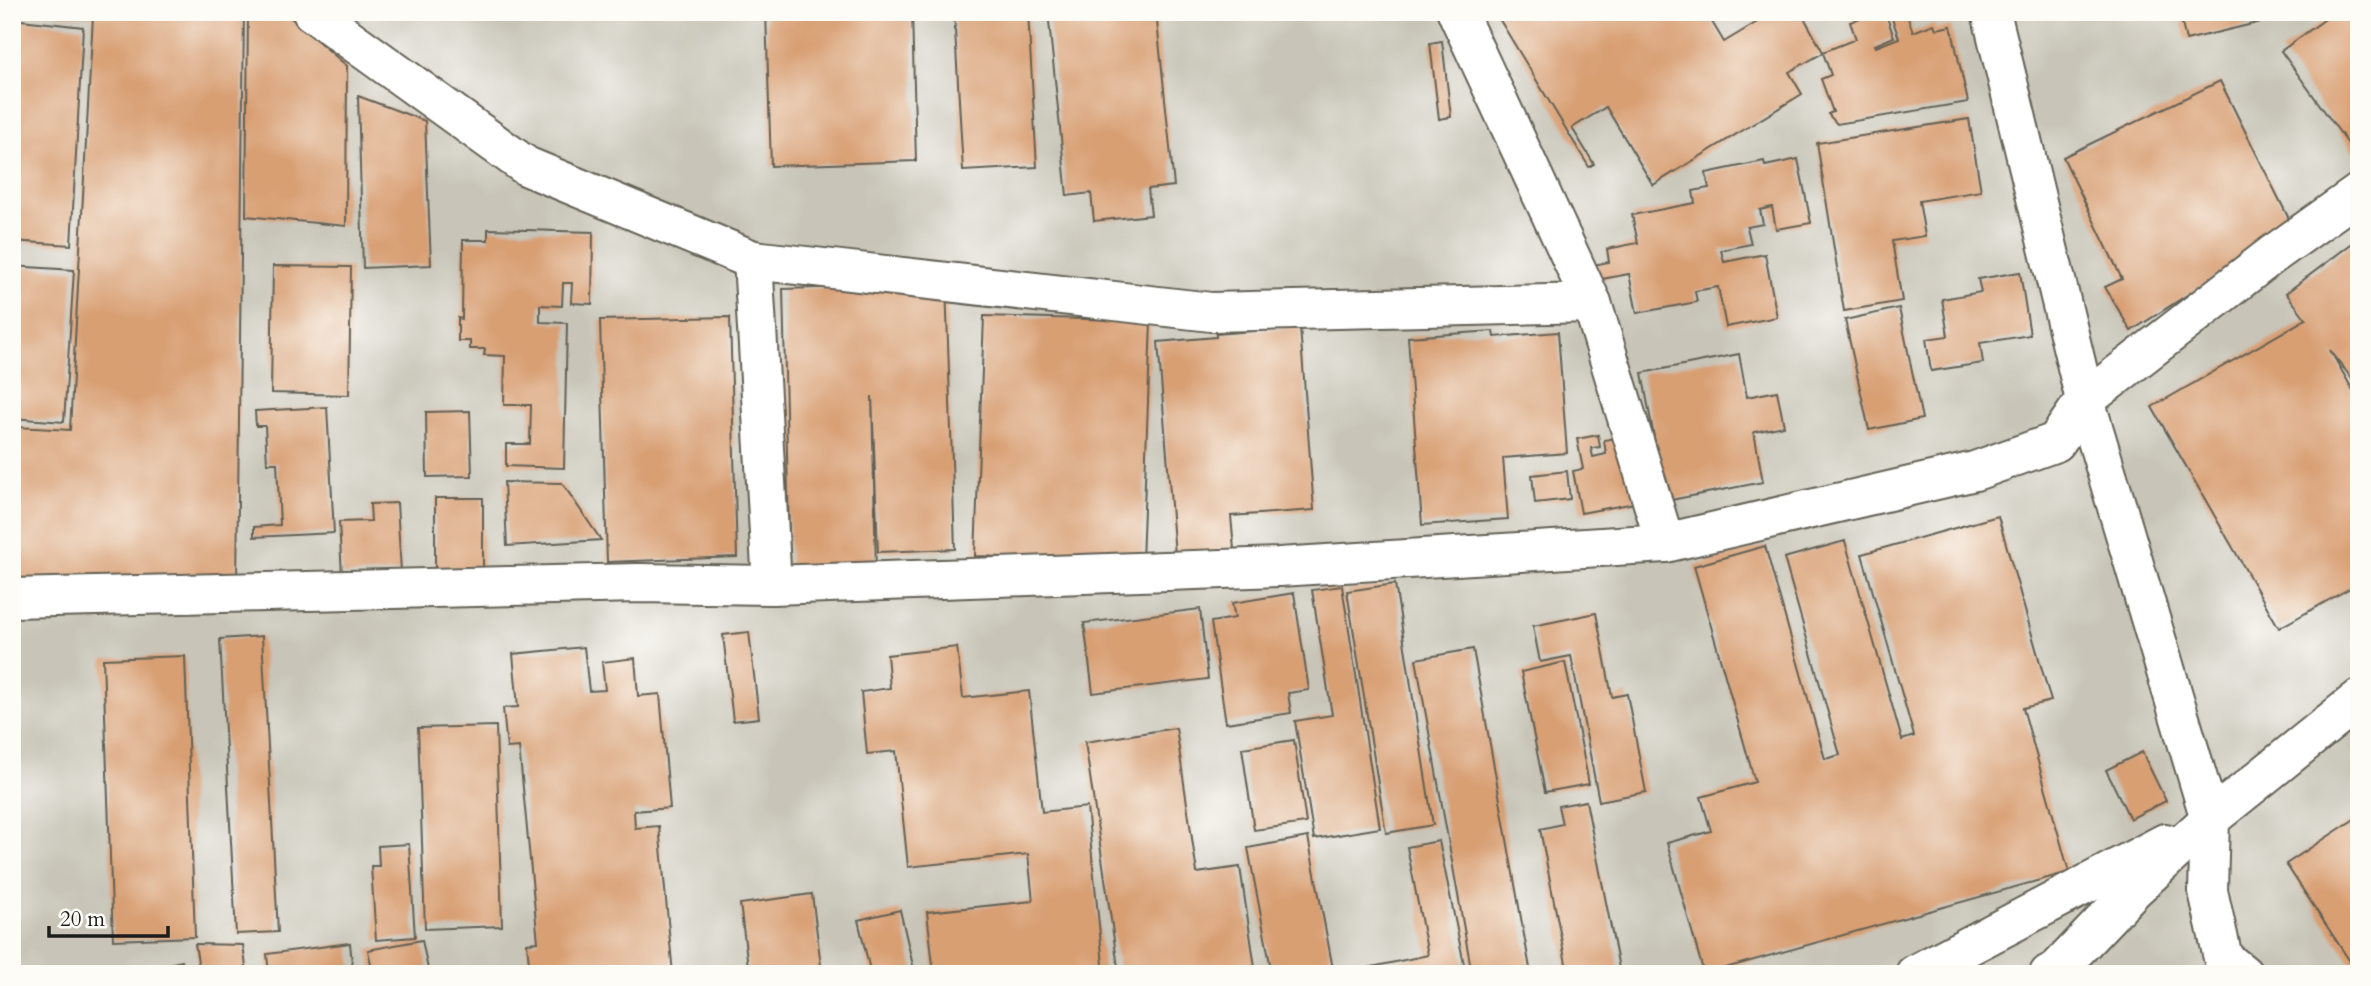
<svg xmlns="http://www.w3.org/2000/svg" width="2371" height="986" font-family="Cardo,serif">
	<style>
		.industrial { fill: #c8c4b8 }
		.building { fill: #d89f73 }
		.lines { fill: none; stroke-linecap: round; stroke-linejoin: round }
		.minor-casing { stroke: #646155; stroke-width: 42 }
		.minor { stroke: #fff; stroke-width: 38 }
	</style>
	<rect width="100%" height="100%" fill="#fdfcf7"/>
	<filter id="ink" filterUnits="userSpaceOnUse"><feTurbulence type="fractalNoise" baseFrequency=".0143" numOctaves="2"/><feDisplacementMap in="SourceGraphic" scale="14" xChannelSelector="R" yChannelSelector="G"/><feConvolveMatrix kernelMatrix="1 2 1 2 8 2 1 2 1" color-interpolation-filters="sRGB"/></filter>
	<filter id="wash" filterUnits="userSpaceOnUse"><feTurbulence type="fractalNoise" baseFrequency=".00686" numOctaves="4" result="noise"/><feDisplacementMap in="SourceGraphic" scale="28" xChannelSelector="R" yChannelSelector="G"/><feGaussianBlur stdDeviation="1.57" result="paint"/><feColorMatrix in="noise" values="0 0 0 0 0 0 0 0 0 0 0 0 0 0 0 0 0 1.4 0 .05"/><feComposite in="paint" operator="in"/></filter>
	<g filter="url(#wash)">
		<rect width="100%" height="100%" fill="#e9e1bf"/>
		<!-- industrial -->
		<polygon class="industrial" points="12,12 2359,12 2359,974 1928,974 1913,958 1864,974 12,974"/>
		<g id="blocks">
			<!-- building -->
			<g class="building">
				<polygon points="57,12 244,12 237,582 12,583 12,502 17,427 70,430 93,16 57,15"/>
				<polygon points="248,12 284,12 347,66 346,226 246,216"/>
				<polygon points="766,12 912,12 916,161 771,166"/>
				<polygon points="954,12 1028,12 1037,167 963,171"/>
				<polygon points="1048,12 1156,12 1174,186 1148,189 1151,215 1094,221 1091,193 1067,196"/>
				<polygon points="1495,12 1706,12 1724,42 1774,12 1801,12 1823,52 1856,39 1850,22 1875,12 1885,12 1894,37 1875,45 1876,47 1899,38 1890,13 1913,12 1907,15 1913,32 1934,24 1936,29 1951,26 1968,102 1837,124 1828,114 1833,112 1821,79 1831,75 1823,53 1789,72 1802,94 1653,185 1606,107 1572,128 1594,164 1589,167"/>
				<polygon points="2179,12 2285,12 2286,16 2186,40"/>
				<polygon points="2335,12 2359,12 2359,159 2281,51"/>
				<polygon points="12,19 83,27 71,245 12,241"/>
				<polygon points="1442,41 1451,117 1439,119 1430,43"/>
				<polygon points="2220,81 2293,227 2131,331 2105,287 2122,279 2063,157"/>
				<polygon points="358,96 425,121 431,265 363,268"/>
				<polygon points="1969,119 1981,191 1919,201 1925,236 1892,241 1902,301 1844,311 1817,143"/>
				<polygon points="1798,159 1811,223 1776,229 1772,207 1760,210 1763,224 1747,227 1751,244 1721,250 1724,262 1765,254 1777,317 1726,327 1718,287 1695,291 1697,302 1637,313 1629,274 1591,281 1588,266 1609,262 1607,249 1638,243 1632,215 1695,203 1693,191 1709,188 1706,173 1764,161 1765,166"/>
				<polygon points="488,229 593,232 592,304 571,303 572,283 563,283 562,306 540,305 540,322 567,323 564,468 506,466 506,444 530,444 531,405 504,405 505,356 484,355 485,349 470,349 470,341 458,341 458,318 462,319 463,240 488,240"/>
				<polygon points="2359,238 2359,388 2330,350 2359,401 2359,583 2279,628 2152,407 2306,319 2286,293"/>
				<polygon points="12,266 74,270 64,422 12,418"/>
				<polygon points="273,266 351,267 349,395 271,393"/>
				<polygon points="2020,272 2030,335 1980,343 1983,363 1931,371 1926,339 1948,336 1942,299 1981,292 1978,279"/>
				<polygon points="946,284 955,549 878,552 872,396 876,572 790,574 783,289"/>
				<polygon points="1899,308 1922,419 1869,430 1845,320"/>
				<polygon points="984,316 1151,321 1142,562 975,556"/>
				<polygon points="730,317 737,557 607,562 600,320"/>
				<polygon points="1300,327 1314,510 1231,516 1234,549 1175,555 1158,342 1216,337 1216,334"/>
				<polygon points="1493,331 1494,337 1558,332 1567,453 1503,458 1508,519 1422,525 1408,337"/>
				<polygon points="1739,354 1747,397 1777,391 1784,426 1754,432 1763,482 1666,501 1642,373"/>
				<polygon points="327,407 334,533 254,537 254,527 280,525 277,463 267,463 265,426 256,426 255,411"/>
				<polygon points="470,411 472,476 427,477 426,412"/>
				<polygon points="1598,435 1600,447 1591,448 1593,457 1606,454 1604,440 1622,437 1635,503 1581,513 1573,471 1583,469 1577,439"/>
				<polygon points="1567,471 1570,499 1535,503 1532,475"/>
				<polygon points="504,482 562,483 601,540 507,546"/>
				<rect x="435" y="498" width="48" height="70"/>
				<polygon points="397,503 401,572 342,575 339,522 371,521 370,504"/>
				<polygon points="1998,516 2051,701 2023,708 2069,872 1704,974 1667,843 1711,831 1701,797 1755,782 1694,566 1765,546 1825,759 1840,755 1784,558 1845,541 1902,740 1914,736 1862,554"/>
				<polygon points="1395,584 1433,825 1386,833 1347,591"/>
				<polygon points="1342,586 1380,828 1314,839 1295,721 1332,715 1312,590"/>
				<polygon points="1294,593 1309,690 1288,693 1291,713 1226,723 1211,622 1235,618 1232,603"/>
				<polygon points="1200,609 1208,679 1093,693 1084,623"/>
				<polygon points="1596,613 1612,697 1627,694 1646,792 1599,801 1571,656 1540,662 1533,626"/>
				<polygon points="749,632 759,718 733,721 723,635"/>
				<polygon points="262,636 278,932 236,934 220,639"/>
				<polygon points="584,647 589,691 605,690 602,662 635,658 638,696 660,694 670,808 634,811 635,828 659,826 673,974 530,974 527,943 538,942 519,747 507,748 503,708 518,707 513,654"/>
				<polygon points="957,647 963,698 1029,691 1042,812 1087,807 1104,974 934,974 927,912 1033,901 1028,854 908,867 896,751 867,754 861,692 890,688 887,655"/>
				<polygon points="1473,649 1531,974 1472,974 1416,659"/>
				<polygon points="185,656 195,937 113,940 103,659"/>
				<polygon points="1565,662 1589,784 1545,792 1521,672"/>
				<polygon points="496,726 502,926 425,929 418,728"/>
				<polygon points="1176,728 1197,873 1240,867 1256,974 1119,974 1085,742"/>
				<polygon points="1294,740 1306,823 1254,830 1242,748"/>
				<polygon points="2142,752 2166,801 2130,819 2106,770"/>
				<polygon points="1586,801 1619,968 1596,974 1568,974 1540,829 1562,824 1558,806"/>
				<polygon points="2359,816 2359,966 2353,966 2286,864"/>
				<polygon points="1308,837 1334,974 1272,974 1248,848"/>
				<polygon points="1439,841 1466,974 1368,974 1367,968 1428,955 1407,847"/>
				<polygon points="409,844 415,937 376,940 371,866 379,866 378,846"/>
				<polygon points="812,894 822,974 749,974 740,904"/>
				<polygon points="900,910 915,974 871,974 858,920"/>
				<polygon points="422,940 429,974 373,974 368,950"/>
				<polygon points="350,943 353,974 269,974 267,954"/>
				<polygon points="195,944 243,945 247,974 200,974"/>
				<polygon points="182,961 185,974 127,974 127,973"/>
			</g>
		</g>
	</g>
	<g filter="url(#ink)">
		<use href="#blocks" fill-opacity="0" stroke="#646155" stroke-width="2"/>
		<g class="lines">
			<defs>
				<g id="minor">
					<polyline points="312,12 526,166 753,260 1211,312 1592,303"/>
					<polyline points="1457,12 1592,303 1665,543"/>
					<polyline points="1991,12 2085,400 2210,819 2208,891 2223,958 2243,974"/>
					<polyline points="753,260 772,585"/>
					<polyline points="12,598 638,583 772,585 1279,567 1665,543 1975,471 2056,442 2085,400 2272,255 2359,193"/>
					<polyline points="1915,974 2165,843"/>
					<polyline points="2049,974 2057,970 2134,889 2210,819 2359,699"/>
				</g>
			</defs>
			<!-- minor casing -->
			<use href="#minor" class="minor-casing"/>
			<!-- minor -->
			<use href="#minor" class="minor"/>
		</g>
	</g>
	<!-- margin -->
	<rect width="2371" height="986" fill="none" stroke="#fdfcf7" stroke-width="42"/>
	<!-- scale -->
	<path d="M49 926v10h119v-10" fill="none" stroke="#1c1c1c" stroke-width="3.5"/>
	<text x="60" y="926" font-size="21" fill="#1c1c1c" stroke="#fdfcf7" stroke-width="5" paint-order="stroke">20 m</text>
</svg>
